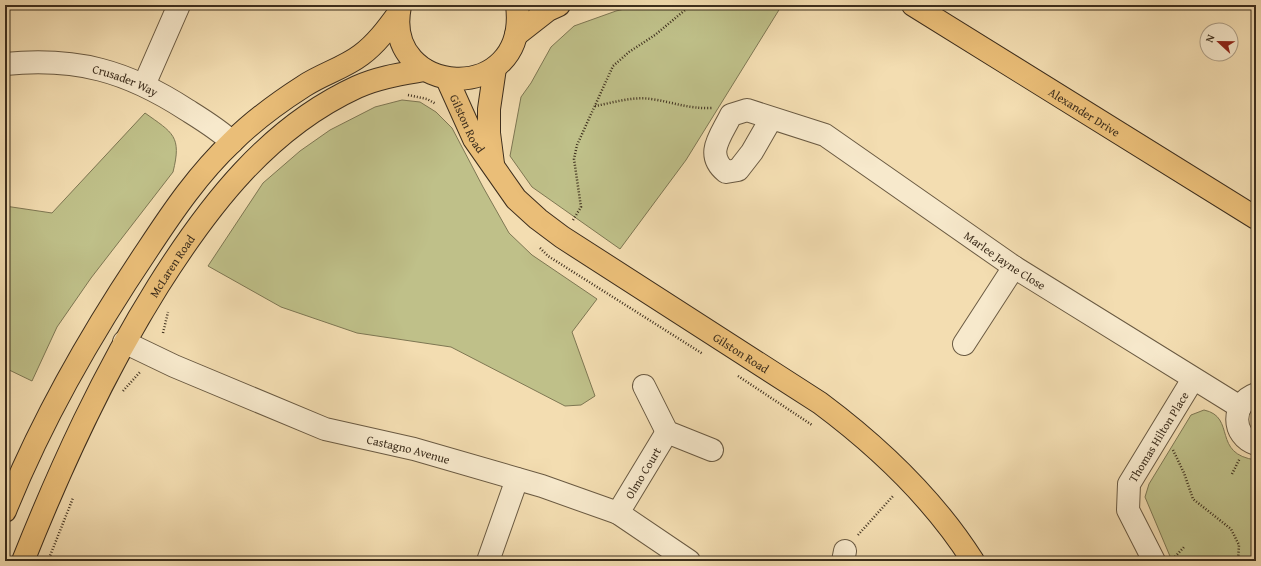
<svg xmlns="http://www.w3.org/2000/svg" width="1261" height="566" font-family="'Gentium Book Plus',serif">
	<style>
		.green { fill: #bfc089; stroke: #7e7753 }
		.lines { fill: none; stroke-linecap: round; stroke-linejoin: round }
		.minor-casing { stroke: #6a5a42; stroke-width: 24 }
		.major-casing { stroke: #3d2e1d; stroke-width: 24 }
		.path { stroke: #3d2e1d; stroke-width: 2.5; stroke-dasharray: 1 2; stroke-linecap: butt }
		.minor { stroke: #f7e9cc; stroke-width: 22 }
		.major { stroke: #eabe78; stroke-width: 22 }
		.labels { text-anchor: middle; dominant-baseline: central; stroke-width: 3; stroke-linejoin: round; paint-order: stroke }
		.street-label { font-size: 12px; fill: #3d2e1d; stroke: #f7e9cc }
	</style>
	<rect width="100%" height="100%" fill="#f3ddb1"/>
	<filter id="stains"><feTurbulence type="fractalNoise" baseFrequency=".005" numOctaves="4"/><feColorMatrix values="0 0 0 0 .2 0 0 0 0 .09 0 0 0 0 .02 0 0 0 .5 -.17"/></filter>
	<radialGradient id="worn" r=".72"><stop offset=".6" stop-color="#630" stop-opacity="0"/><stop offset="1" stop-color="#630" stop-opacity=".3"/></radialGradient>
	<!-- green -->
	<g class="green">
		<polygon points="641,5 782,5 686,160 620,249 532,187 510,156 521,97 531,83 551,47 574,26 616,11"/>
		<polygon points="402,100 420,102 436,112 452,128 483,187 509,233 532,255 597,299 572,332 595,396 581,405 565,406 451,347 357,333 281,307 208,266 263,183 300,151 330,130 375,107"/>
		<path d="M145,113C173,133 182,136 173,172L91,278L57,327L32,381L5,368V206L52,213Z"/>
		<path d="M1204,410C1237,417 1211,454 1256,460V551L1250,561H1172L1145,497L1149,484L1191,415Z"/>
	</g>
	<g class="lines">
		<defs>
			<g id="minor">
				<path id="s1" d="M5,64C77,57 127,71 187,110C203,120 218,129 232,142"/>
				<polyline points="144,85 179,5"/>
				<path id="s2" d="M771,119L752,152L738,170L726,172C704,154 721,136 731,115L747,110L825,135L1014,267L1240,407"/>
				<path id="s3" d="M124,342L174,366L325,429L414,449L542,486L618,513L689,561"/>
				<polyline points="964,344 1014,267"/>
				<polyline points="644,386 667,432 712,450"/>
				<path d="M1256,394C1231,403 1231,436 1256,444"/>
				<path id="s4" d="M618,513L667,432"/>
				<polyline points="488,561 517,479"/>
				<polyline points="843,561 845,551"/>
				<path id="s5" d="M1154,561L1128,510L1129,484L1193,379"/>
			</g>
			<g id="major">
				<path id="s6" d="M913,5L1256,218"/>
				<path d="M400,6C381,98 530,108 517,5"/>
				<polyline points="516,35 548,10 559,5"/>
				<path id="s7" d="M447,79L474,139L516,199L538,219L562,237L820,403C879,447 933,498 973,561"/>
				<polyline points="493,164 489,133 489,109 495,68"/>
				<path d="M5,511C41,421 94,329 148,249C173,211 199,173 232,142C253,121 279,102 304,86C322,74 344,68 361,55C376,44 387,29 398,14"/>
				<path id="s8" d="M23,561C61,466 103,374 158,286C209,205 268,128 357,87C379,77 402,74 425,70"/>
			</g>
		</defs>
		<!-- minor casing -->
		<use href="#minor" class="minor-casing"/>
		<!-- major casing -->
		<use href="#major" class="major-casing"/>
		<!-- path -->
		<g class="path">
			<polyline points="408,95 427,99 436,104"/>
			<path d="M595,106C612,103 633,96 651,99C673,102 688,109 712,108"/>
			<polyline points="573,220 581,207 574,159 577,145 613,66 629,52 655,35 691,5"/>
			<polyline points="540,248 548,256 703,354"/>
			<polyline points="163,333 168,312"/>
			<polyline points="738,376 812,425"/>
			<polyline points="123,391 140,372"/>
			<polyline points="1173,450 1184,473 1193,499 1231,529 1239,545 1238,561"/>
			<polyline points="1232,474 1240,458"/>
			<polyline points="858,535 893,496"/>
			<polyline points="1173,559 1185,546"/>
			<polyline points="48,561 73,498"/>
		</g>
		<!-- minor -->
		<use href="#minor" class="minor"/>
		<!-- major -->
		<use href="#major" class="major"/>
	</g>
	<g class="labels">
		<!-- street labels -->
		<g class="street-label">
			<text stroke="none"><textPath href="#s1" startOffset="123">Crusader Way</textPath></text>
			<text stroke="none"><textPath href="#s6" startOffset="202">Alexander Drive</textPath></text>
			<text stroke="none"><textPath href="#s7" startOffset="49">Gilston Road</textPath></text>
			<text stroke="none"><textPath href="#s2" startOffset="455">Marlee Jayne Close</textPath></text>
			<text stroke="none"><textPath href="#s8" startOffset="331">McLaren Road</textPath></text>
			<text stroke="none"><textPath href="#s7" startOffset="412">Gilston Road</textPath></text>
			<text stroke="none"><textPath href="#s5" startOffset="139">Thomas Hilton Place</textPath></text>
			<text stroke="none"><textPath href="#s3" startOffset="305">Castagno Avenue</textPath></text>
			<text stroke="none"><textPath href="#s4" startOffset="47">Olmo Court</textPath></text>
		</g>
	</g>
	<!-- margin -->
	<rect width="1261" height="566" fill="none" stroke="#f3ddb1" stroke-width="20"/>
	<rect x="6" y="6" width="1249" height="554" fill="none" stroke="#3d2e1d" stroke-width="2"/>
	<rect x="10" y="10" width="1241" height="546" fill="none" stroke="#3d2e1d"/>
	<!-- north arrow -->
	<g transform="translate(1219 42) rotate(292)"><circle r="19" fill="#f7e9cc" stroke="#ad9e86"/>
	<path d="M0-3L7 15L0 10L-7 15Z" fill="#8f2418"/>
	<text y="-6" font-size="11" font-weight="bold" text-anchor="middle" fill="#3d2e1d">N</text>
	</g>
	<rect width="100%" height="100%" filter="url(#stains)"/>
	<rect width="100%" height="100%" fill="url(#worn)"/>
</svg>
